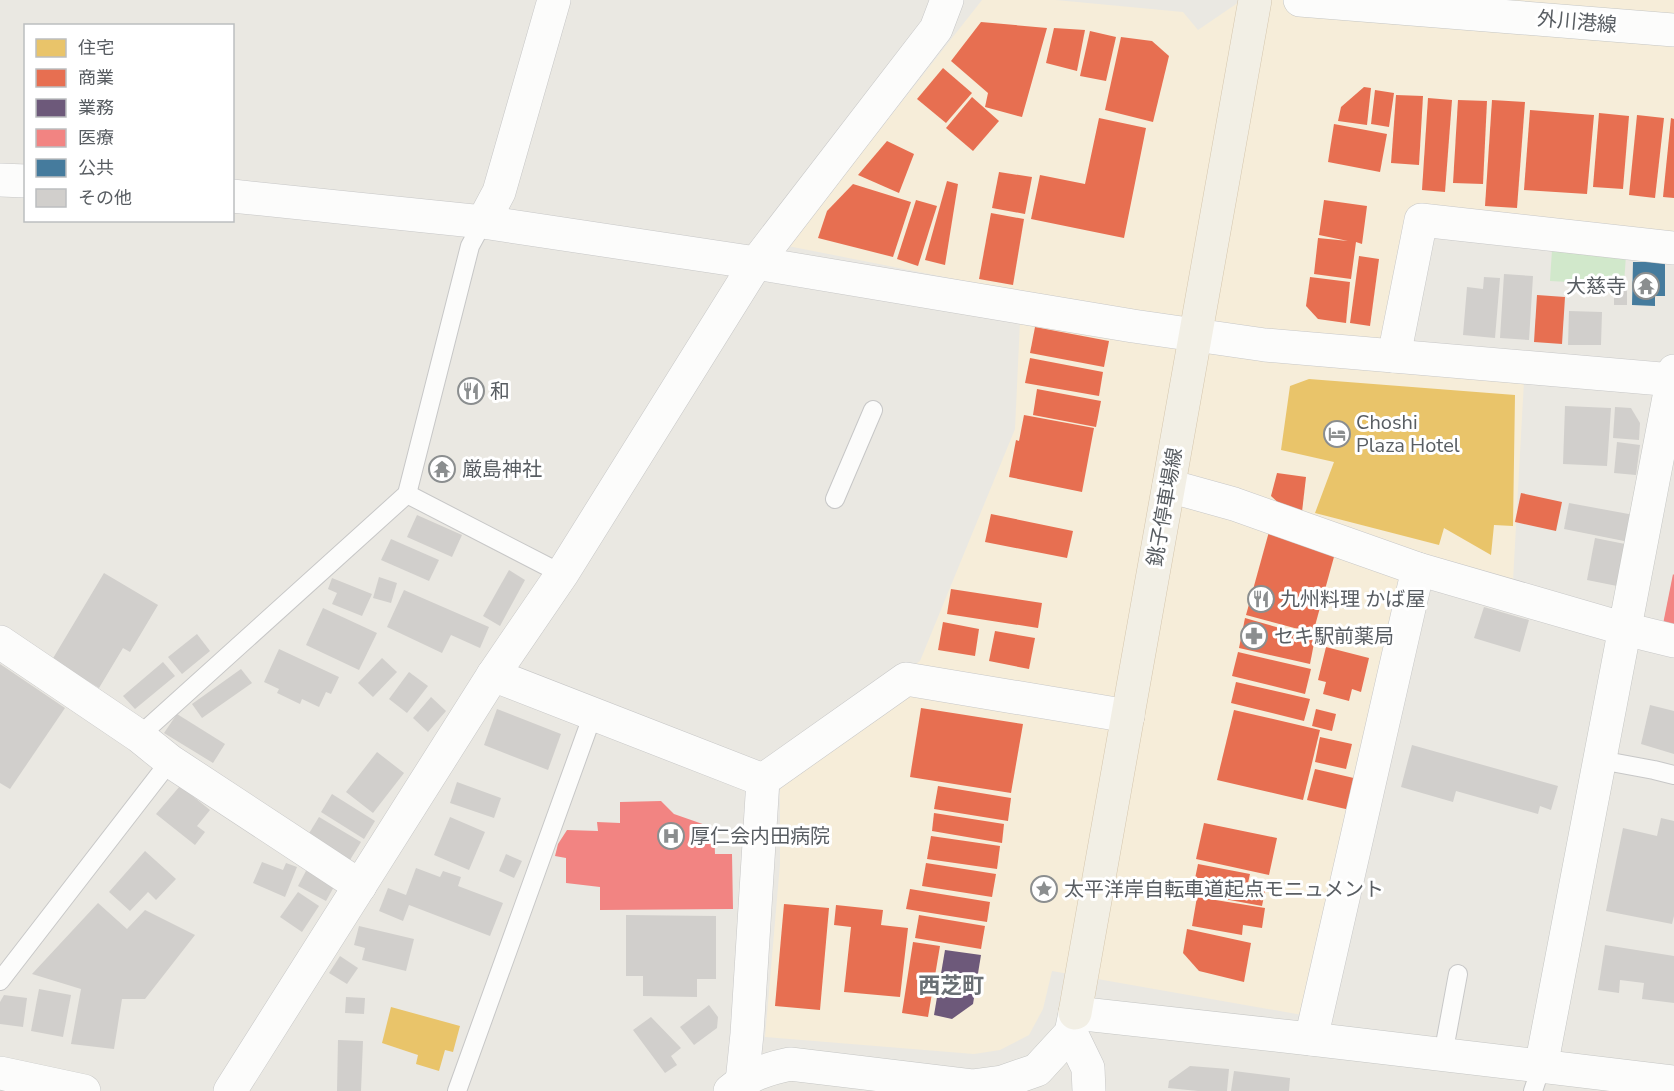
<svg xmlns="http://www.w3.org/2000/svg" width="1674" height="1091" font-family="'Nunito Sans','Noto Sans JP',sans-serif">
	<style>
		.commercial { fill: #f6edd9 }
		.green { fill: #d1e8cb }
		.homes { fill: #e9c46a }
		.shops { fill: #e76f51 }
		.offices { fill: #6d597a }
		.health { fill: #f28482 }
		.public { fill: #457b9d }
		.building { fill: #d1cfcc }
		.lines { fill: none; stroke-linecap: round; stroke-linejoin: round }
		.lane-casing { stroke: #c7c7c7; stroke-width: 20 }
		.street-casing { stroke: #c7c7c7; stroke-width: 34 }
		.secondary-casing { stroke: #c5c6c4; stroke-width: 34 }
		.primary-casing { stroke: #d5c6ad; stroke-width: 34 }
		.lane { stroke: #fcfcfb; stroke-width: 18 }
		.street { stroke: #fcfcfb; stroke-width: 33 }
		.secondary { stroke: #fcfcfb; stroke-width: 33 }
		.primary { stroke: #f2efe5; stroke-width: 33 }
		.labels { text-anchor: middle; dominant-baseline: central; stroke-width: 6; stroke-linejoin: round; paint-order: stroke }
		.street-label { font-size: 20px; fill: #585d62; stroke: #fff }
		.poi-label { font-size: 20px; fill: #585d62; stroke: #fff; text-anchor: start }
		.quarter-label { font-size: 22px; font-weight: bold; fill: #696f74; stroke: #fff }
	</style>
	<rect width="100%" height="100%" fill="#eae8e2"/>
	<!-- commercial -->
	<polygon class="commercial" points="982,0 1056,0 1183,12 1198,30 1242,0 1674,0 1674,239 1413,205 1382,364 1524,381 1513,581 1409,553 1308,1016 1052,971 1043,1009 1029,1035 1000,1050 974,1054 765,1037 780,864 780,753 920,661 1015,429 1020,321 1000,288 788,246"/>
	<!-- green -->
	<polygon class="green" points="1552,250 1626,254 1624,285 1550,281"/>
	<!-- homes -->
	<g class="homes">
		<polygon points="1309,379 1515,395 1513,526 1494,525 1491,555 1444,528 1439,545 1315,513 1334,462 1281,450 1290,386"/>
		<polygon points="391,1007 460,1026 453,1052 445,1050 439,1071 416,1064 418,1055 382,1043"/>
	</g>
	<!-- shops -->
	<g class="shops">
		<polygon points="981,22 1047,28 1022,117 985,107 988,93 951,61"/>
		<polygon points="1054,28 1085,30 1077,71 1046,63"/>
		<polygon points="1090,31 1116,37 1106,81 1080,76"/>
		<polygon points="1121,37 1152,41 1169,56 1153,122 1105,110"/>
		<polygon points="943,68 972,93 946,123 917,99"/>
		<polygon points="1364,87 1371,88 1367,125 1338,121 1341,107"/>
		<polygon points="1375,90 1394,93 1389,127 1371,124"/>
		<polygon points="1396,95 1423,96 1419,165 1391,163"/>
		<polygon points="972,97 999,121 973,151 946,128"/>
		<polygon points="1428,98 1452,100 1445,192 1422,190"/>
		<polygon points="1458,100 1487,101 1483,184 1453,183"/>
		<polygon points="1492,100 1525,102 1517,208 1485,206"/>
		<polygon points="1530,110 1594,115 1587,194 1524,190"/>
		<polygon points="1599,113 1629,116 1623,189 1593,187"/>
		<polygon points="1637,115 1664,118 1655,198 1629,195"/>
		<polygon points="1099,118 1146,128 1124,238 1031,219 1040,175 1085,184"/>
		<polygon points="1671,118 1674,119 1674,198 1663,197"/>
		<polygon points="1334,124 1387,134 1380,172 1328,162"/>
		<polygon points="887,141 914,154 899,193 858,175"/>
		<polygon points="999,172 1032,177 1025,214 992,208"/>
		<polygon points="947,181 958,184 945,265 925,260"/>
		<polygon points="853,184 911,202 893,257 818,238 827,211"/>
		<polygon points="916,200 937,206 918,266 897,259"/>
		<polygon points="1324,200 1367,206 1362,244 1356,242 1351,279 1314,274 1318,238 1348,241 1319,235"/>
		<polygon points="991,213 1024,219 1013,285 979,279"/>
		<polygon points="1359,256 1379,259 1370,326 1350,323"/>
		<polygon points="1310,277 1350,282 1346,323 1318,319 1306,306"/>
		<polygon points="1537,295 1565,297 1562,344 1534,342"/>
		<polygon points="1035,327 1109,341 1104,367 1030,353"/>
		<polygon points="1030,358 1103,372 1099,396 1025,383"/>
		<polygon points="1037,389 1101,401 1096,427 1033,415"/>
		<polygon points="1024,415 1094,428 1082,492 1009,477 1016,440 1019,441"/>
		<polygon points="1277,473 1306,477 1302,512 1284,508 1271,496"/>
		<polygon points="1521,493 1562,502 1556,531 1515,522"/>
		<polygon points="991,514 1073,531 1067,558 985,542"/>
		<polygon points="1270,528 1337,546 1313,633 1246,615"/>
		<polygon points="951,589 1042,603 1038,628 947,614"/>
		<polygon points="1245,618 1315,638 1310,664 1239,648"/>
		<polygon points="943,622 979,629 975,656 938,650"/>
		<polygon points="995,631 1035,638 1029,669 989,661"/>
		<polygon points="1326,647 1369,658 1361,692 1352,689 1349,701 1323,694 1326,682 1318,680"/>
		<polygon points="1238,652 1311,669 1305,694 1232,676"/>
		<polygon points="1236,682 1310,699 1304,721 1231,703"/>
		<polygon points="921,708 1023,724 1011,793 910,777"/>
		<polygon points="1316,709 1336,714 1332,731 1312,726"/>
		<polygon points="1234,710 1320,730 1303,800 1217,780"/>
		<polygon points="1320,737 1352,744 1346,769 1315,762"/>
		<polygon points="1315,769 1358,779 1350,810 1307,800"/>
		<polygon points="938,786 1011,798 1008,821 934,809"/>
		<polygon points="934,813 1004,824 1002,843 932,831"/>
		<polygon points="1204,823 1277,838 1269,875 1196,859"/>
		<polygon points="931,836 1000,846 997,869 927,859"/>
		<polygon points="926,863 996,874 992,897 922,886"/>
		<polygon points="1198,864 1250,874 1248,883 1266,886 1262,906 1192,893"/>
		<polygon points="910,889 990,902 987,922 906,909"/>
		<polygon points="1197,897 1265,908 1262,928 1243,925 1242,935 1192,926"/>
		<polygon points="784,904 829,908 820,1010 775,1006"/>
		<polygon points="836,905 883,910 881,925 908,928 900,997 844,992 851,927 834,925"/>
		<polygon points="919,915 985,926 981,949 915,938"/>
		<polygon points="1187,929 1251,943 1244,982 1199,971 1183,953"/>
		<polygon points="913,942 940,946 928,1017 902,1013"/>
	</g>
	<!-- offices -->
	<polygon class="offices" points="945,950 981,955 973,1004 952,1019 934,1015"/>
	<!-- health -->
	<g class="health">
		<polygon points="1673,574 1674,575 1674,631 1662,629"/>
		<polygon points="661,801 674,814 714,828 715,854 732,854 733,909 600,910 600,887 566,883 566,858 555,856 558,844 567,830 598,831 597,822 620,823 620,802"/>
	</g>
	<!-- public -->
	<polygon class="public" points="1633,262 1665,262 1665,296 1655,296 1655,306 1632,305"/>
	<!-- building -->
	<g class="building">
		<polygon points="1504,274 1533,276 1529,340 1500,338"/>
		<polygon points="1484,277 1500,278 1495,338 1463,335 1467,287 1483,289"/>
		<rect x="1614" y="288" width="13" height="17"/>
		<polygon points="1569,311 1602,312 1601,345 1568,345"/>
		<polygon points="1565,406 1611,408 1607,466 1563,464"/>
		<polygon points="1615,407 1631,408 1640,423 1639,440 1613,438"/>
		<polygon points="1617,442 1640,445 1636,475 1614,473"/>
		<polygon points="1569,503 1634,515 1629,542 1564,529"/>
		<polygon points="417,515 462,535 452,557 407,537"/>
		<polygon points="1595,538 1625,544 1617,586 1587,580"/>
		<polygon points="391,539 439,560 429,581 381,560"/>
		<polygon points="509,570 525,580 500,626 483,616"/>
		<polygon points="104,573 158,605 130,652 123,648 99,688 52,660"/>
		<polygon points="379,577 397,583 391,603 373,598"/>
		<polygon points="332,578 372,594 362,616 332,604 337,593 328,589"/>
		<polygon points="404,590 489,627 480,648 451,635 442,653 387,627"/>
		<polygon points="1484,607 1529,620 1520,652 1474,638"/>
		<polygon points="323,608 377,633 359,670 306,645"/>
		<polygon points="197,634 210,651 182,674 168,657"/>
		<polygon points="279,649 339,677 331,694 326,692 319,707 302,699 300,704 277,693 279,689 264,682"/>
		<polygon points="382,658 397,672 373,697 358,683"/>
		<polygon points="163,662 175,676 135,709 123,696"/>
		<polygon points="0,664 65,708 10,789 0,783"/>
		<polygon points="241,669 252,683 202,718 192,704"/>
		<polygon points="409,672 428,686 407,713 389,699"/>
		<polygon points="431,697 446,711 428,732 413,718"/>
		<polygon points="1650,705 1674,711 1674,754 1641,744"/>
		<polygon points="497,709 561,734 548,770 484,745"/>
		<polygon points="177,714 225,744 213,763 164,733"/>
		<polygon points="1412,745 1558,786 1551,810 1540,806 1538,814 1456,791 1453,802 1401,787"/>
		<polygon points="377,752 404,773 373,813 346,792"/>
		<polygon points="457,782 501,798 494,818 450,803"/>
		<polygon points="180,786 210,810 197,826 205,832 195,845 156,814"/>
		<polygon points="332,794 375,821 364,839 321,812"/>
		<polygon points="319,817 361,842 350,860 308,835"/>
		<polygon points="450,817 485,832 469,870 434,855"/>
		<polygon points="1661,818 1674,821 1674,916 1672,924 1606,911 1623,828 1657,836"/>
		<polygon points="145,851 176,879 156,900 148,892 130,911 109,892"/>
		<polygon points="506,854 522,861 514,878 499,871"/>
		<polygon points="262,862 283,870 286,863 297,867 285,897 253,883"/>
		<polygon points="416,868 440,877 443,871 461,877 458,886 503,903 490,936 409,905 403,921 379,911 388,888 406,895"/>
		<polygon points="307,869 335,885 326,901 298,886"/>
		<polygon points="298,892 319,906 302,932 280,917"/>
		<polygon points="98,903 127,929 145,910 195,935 145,999 122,999 114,1049 71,1044 81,989 32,974"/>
		<polygon points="626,915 716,916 716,979 697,979 697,997 643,996 643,976 626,976"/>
		<polygon points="359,926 414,939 406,971 362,960 365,948 354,945"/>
		<polygon points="1605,945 1674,956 1674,1003 1642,999 1644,983 1620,980 1619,993 1598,990"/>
		<polygon points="340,956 358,968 347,984 329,973"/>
		<polygon points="39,989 71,995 63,1037 31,1031"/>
		<polygon points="4,995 27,998 23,1027 0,1024 0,1002"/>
		<polygon points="346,997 365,998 364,1014 345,1013"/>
		<polygon points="709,1005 718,1017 717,1028 694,1045 680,1027"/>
		<polygon points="651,1017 681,1048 671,1056 677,1065 665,1073 633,1030"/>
		<polygon points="338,1040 363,1041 361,1091 337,1091"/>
		<polygon points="1190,1066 1229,1069 1227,1091 1198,1091 1168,1088 1169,1081"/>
		<polygon points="1234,1071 1290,1078 1289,1091 1231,1091"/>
	</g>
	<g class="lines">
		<defs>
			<g id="lane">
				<polyline points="407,494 562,574"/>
				<polyline points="835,499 873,410"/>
				<polyline points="139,736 407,494 470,246 483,222"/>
				<polyline points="1600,760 1654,770 1674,775"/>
				<polyline points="0,981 170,761"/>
				<polyline points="1443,1055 1458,974"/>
				<polyline points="457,1091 593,714"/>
				<polyline points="1533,1091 1541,1067"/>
			</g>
			<g id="street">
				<polyline points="0,180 26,181"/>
				<polyline points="232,196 483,222 756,263 1133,326 1265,345 1674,380"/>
				<polyline points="483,222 499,192 554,0"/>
				<polyline points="1394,356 1421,220 1674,248"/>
				<polyline points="1169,486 1234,504 1418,569 1625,629 1674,641"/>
				<polyline points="0,642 139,736 170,761 360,886"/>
				<polyline points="493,675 763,780"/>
				<polyline points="763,780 906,679 1128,716"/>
				<polyline points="1071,1033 1088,1068 1089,1091"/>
				<polyline points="1311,1039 1418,569"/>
				<polyline points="742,1082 747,1034 763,780"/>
				<polyline points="230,1091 493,675 562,574 756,263 936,29 947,0"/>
			</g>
			<g id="secondary">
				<polyline points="1300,0 1674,30"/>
				<polyline points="1541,1067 1674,371"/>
				<polyline points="0,1073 84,1091"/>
				<path d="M730,1091C749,1075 766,1069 790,1064L972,1086L1002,1082L1037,1070L1071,1033L1075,1013L1311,1039L1674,1082"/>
			</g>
			<polyline id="primary" points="1075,1013 1255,0"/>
		</defs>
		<!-- lane casing -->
		<use href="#lane" class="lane-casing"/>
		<!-- street casing -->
		<use href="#street" class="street-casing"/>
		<!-- secondary casing -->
		<use href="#secondary" class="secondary-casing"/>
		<!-- primary casing -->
		<use href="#primary" class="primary-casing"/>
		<!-- lane -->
		<use href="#lane" class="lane"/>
		<!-- street -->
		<use href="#street" class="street"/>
		<!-- secondary -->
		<use href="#secondary" class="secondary"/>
		<!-- primary -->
		<use href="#primary" class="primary"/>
	</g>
	<!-- icons -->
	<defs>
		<symbol id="temple-ring" viewBox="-11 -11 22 22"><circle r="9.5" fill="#fff" stroke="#8b8e8f" stroke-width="1.5"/><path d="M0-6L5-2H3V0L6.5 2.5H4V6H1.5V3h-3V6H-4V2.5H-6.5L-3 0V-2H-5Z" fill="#8b8e8f"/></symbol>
		<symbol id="restaurant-ring" viewBox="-11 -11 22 22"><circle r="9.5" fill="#fff" stroke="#8b8e8f" stroke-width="1.5"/><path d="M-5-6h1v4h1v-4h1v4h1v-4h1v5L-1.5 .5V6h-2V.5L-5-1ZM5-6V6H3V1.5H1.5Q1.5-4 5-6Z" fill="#8b8e8f"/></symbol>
		<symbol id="hotel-ring" viewBox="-11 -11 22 22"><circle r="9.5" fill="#fff" stroke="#8b8e8f" stroke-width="1.5"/><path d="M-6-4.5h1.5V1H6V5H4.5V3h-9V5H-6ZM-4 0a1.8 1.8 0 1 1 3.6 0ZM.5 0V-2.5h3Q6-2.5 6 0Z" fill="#8b8e8f"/></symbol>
		<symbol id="pharmacy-ring" viewBox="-11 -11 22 22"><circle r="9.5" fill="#fff" stroke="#8b8e8f" stroke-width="1.5"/><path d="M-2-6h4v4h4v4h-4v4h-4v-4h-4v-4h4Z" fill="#8b8e8f"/></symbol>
		<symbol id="hospital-ring" viewBox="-11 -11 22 22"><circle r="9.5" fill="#fff" stroke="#8b8e8f" stroke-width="1.5"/><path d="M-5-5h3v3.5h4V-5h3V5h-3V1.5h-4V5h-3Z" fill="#8b8e8f"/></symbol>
		<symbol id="sight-ring" viewBox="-11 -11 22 22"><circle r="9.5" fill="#fff" stroke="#8b8e8f" stroke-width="1.5"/><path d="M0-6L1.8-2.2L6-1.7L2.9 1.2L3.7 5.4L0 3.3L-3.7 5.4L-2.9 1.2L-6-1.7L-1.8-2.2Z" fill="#8b8e8f"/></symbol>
	</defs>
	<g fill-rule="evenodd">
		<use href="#temple-ring" x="1631" y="271" width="30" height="30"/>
		<use href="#restaurant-ring" x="456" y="376" width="30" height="30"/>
		<use href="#hotel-ring" x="1322" y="419" width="30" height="30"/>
		<use href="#temple-ring" x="427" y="454" width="30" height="30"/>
		<use href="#restaurant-ring" x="1246" y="584" width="30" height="30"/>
		<use href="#pharmacy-ring" x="1239" y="621" width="30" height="30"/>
		<use href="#hospital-ring" x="656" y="821" width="30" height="30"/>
		<use href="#sight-ring" x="1029" y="874" width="30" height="30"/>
	</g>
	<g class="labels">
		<!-- street labels -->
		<g class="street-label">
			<text transform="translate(1577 22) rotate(5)">外川港線</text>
			<text transform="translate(1165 507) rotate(-80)">銚子停車場線</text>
		</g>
		<!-- poi labels -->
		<g class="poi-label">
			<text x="1626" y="286" text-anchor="end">大慈寺</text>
			<text x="490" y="391">和</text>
			<text x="1356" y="422">Choshi<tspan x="1356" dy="23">Plaza Hotel</tspan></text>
			<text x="462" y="469">厳島神社</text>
			<text x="1280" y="599">九州料理 かば屋</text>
			<text x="1274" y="636">セキ駅前薬局</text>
			<text x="690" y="836">厚仁会内田病院</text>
			<text x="1064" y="889">太平洋岸自転車道起点モニュメント</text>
		</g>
		<!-- quarter labels -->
		<g class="quarter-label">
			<text x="951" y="986">西芝町</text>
		</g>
	</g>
	<!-- legend -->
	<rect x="24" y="24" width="210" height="198" fill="#ffffff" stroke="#bcbec0" stroke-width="1.5"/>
	<rect x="36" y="39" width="30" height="18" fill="#e9c46a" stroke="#bcbec0" stroke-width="1.5"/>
	<text x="78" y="54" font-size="18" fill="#585d62">住宅</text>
	<rect x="36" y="69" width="30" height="18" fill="#e76f51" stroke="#bcbec0" stroke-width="1.5"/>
	<text x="78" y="84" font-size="18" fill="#585d62">商業</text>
	<rect x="36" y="99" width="30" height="18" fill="#6d597a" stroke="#bcbec0" stroke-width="1.5"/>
	<text x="78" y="114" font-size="18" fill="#585d62">業務</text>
	<rect x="36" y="129" width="30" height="18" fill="#f28482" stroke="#bcbec0" stroke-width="1.5"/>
	<text x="78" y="144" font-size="18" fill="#585d62">医療</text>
	<rect x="36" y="159" width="30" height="18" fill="#457b9d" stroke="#bcbec0" stroke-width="1.5"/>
	<text x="78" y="174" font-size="18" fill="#585d62">公共</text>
	<rect x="36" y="189" width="30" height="18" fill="#d1cfcc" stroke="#bcbec0" stroke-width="1.5"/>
	<text x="78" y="204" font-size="18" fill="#585d62">その他</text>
</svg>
